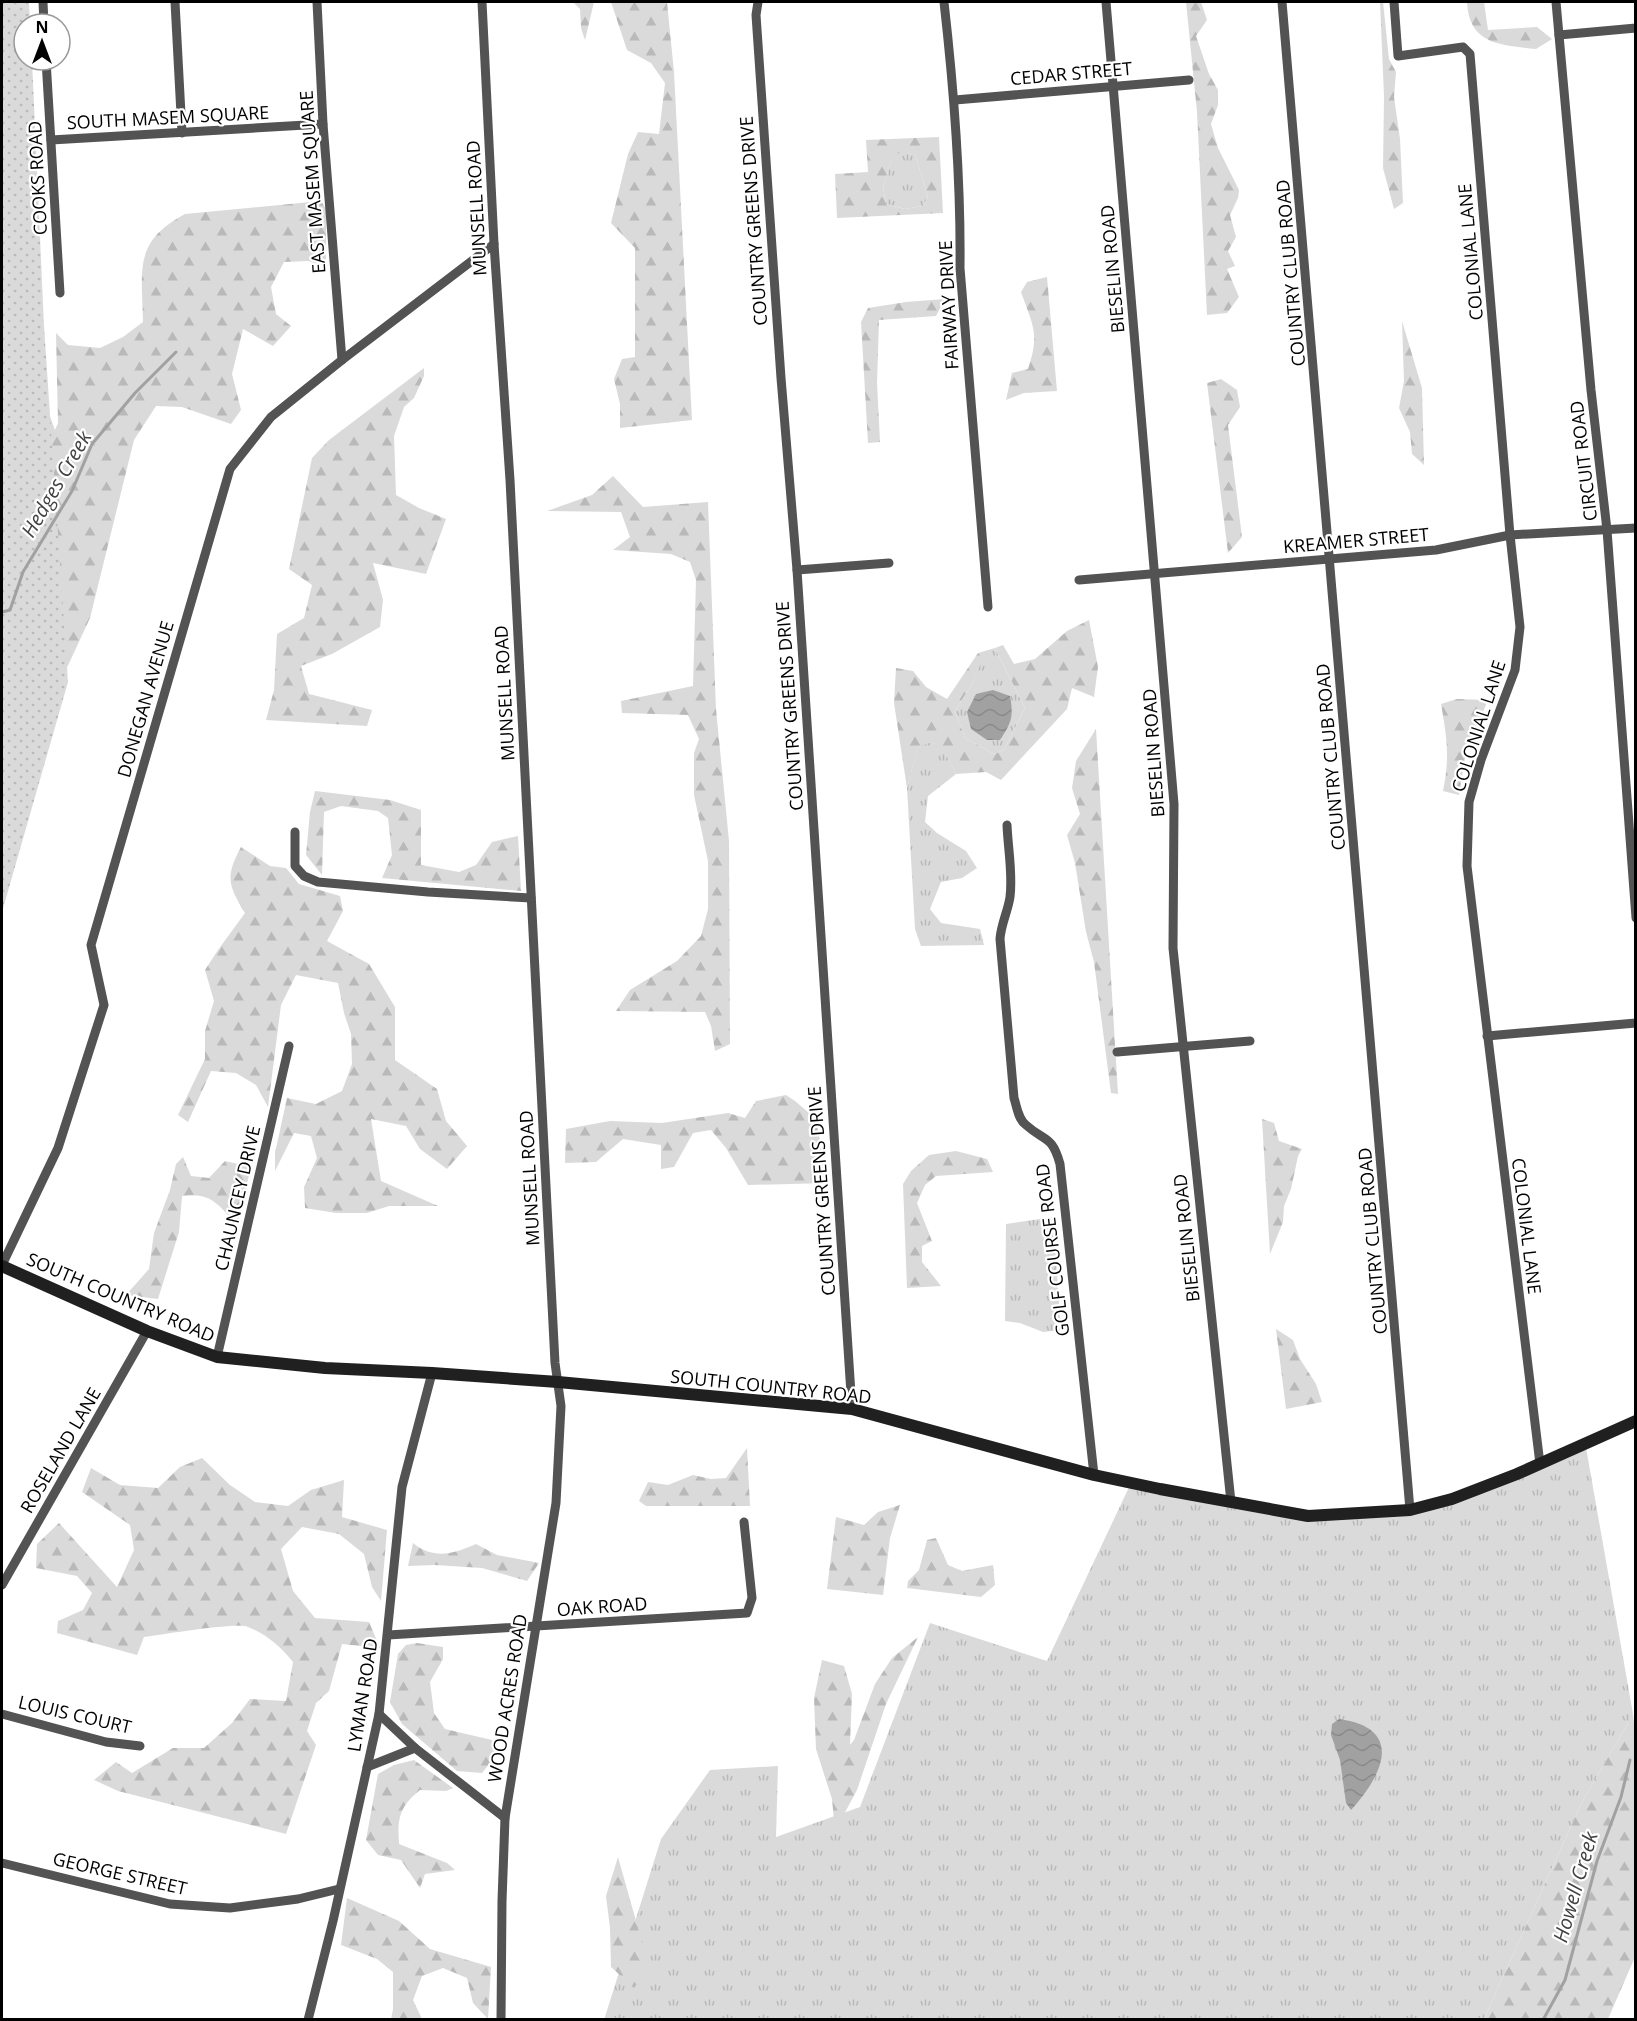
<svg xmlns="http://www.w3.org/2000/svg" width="1637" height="2021" font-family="'Open Sans',sans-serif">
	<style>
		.grass { fill: url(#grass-tufts) }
		.forest { fill: url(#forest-firs); fill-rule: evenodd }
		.park { fill: url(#park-dots) }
		.water { fill: url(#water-waves) }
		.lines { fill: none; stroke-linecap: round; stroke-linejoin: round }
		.stream { stroke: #a1a1a1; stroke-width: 3 }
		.minor { stroke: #535353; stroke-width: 9 }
		.secondary { stroke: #202020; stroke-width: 12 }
		.labels { text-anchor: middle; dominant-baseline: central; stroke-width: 4.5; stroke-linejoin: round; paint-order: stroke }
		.street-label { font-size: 18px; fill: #000; stroke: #fff }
		.water-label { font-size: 20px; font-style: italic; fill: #424242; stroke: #fff }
	</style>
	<defs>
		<pattern id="grass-tufts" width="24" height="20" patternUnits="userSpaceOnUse" patternTransform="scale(1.5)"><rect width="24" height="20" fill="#dadada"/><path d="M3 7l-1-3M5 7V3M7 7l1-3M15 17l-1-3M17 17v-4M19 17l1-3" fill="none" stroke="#b9b9b9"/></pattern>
		<pattern id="forest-firs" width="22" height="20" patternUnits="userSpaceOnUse" patternTransform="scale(1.5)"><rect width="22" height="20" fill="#dadada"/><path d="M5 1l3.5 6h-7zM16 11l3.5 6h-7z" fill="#b9b9b9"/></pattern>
		<pattern id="park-dots" width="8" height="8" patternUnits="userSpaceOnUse" patternTransform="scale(1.5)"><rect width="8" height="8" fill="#dadada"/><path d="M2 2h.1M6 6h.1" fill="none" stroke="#b9b9b9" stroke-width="1.8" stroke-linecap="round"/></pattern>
		<pattern id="water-waves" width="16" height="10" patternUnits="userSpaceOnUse" patternTransform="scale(1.5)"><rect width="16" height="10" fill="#a1a1a1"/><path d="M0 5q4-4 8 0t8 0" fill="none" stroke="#898989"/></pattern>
	</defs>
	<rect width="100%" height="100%" fill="#fff"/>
	<!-- grass -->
	<g class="grass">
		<polygon points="894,152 915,154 928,197 923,206 905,209 886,204 883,187"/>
		<polygon points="995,648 1025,708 1004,750 994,754 965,738 955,711 973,682 982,658 978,653"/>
		<polygon points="932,742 942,746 956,774 928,796 925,822 937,833 966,851 977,868 962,878 941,882 930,909 941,923 980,929 984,945 921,946 915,929 907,788 918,746"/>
		<polygon points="1053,1217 1061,1330 1043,1332 1020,1323 1005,1321 1006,1224"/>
		<polygon points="1585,1442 1633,1714 1581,1804 1484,2019 604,2020 661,1839 710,1770 778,1766 776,1837 860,1807 930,1623 1047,1661 1131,1483 1308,1516 1410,1510"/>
	</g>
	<!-- forest -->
	<g class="forest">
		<path d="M2,2H25L24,60L45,403L55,430L58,423L56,333L68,345L100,348L123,337L143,322C142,269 133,242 185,214L321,201L326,209V267L308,261L284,262L271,287L276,314L291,326L273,346L243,329L232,374L241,410L231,424L182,407L156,406L134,440L90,618L52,700Z"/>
		<polygon points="573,2 594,2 585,40 581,28 580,9"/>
		<polygon points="611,2 667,2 674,72 692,420 620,428 620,404 614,379 622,359 635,357 635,248 611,223 628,154 638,132 659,134 665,83 651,63 627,50"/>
		<polygon points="1186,2 1201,2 1207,20 1196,36 1209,74 1218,90 1218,105 1211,124 1218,148 1239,190 1238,198 1230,215 1236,237 1228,251 1235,266 1227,269 1239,297 1227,313 1207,315 1197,112"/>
		<polygon points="1380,2 1383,2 1389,59 1396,72 1394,97 1400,139 1403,203 1394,209 1383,168 1384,96"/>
		<path d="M1467,2H1484L1488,30L1537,27L1552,39L1536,49C1501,45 1469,45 1467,2Z"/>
		<path d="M939,137L943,213L837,218L835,174L868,172L866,140ZM894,153L915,154L928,197L923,206L905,209L886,204L883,187Z"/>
		<path d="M1047,277L1057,391L1024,393L1006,400L1012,373L1028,369C1040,333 1033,326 1021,292L1027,282Z"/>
		<polygon points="945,299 936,316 879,320 877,383 880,442 868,443 861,322 868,308 906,302"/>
		<polygon points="1402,321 1422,388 1424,465 1412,454 1410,432 1399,408 1404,381"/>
		<polygon points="424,368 424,376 414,398 404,407 394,436 396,495 419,508 446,519 426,574 373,563 383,600 380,627 332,654 301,666 309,694 372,710 367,726 266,720 274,690 277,634 304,618 312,585 289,569 312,458 329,440"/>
		<polygon points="1221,379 1237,390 1240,407 1228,425 1242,537 1228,553 1207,383"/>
		<polygon points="613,476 643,507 708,502 716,709 729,841 730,1044 715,1051 711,1026 705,1012 616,1011 630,990 677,961 701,936 708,909 708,861 694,795 694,753 699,739 688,715 622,713 621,701 693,686 696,580 690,562 671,554 613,550 630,537 621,512 547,511 592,495"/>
		<polygon points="1089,620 1098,667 1094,697 1072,688 1067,709 1001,780 986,772 956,774 942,747 932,742 918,747 907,788 894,703 896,668 913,671 926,687 947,699 978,653 983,658 973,682 955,711 965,738 994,754 1004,750 1025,708 995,648 1003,645 1014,664 1035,659 1067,631"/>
		<path d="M1457,699L1488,700L1466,752L1459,795L1443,791C1450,757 1447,738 1441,704Z"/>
		<polygon points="1096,729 1118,1094 1111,1093 1094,962 1086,932 1075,863 1067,835 1080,814 1072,788 1076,761"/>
		<polygon points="315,791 390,800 421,810 421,865 459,872 476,865 492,842 518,836 521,891 382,878 392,855 388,818 378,811 341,806 324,812 322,875 306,855 310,812"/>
		<path d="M241,847L270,866L286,868L299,884L340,896L343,911L327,941L369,964L395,1007V1060L437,1089L446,1121L467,1146L447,1169L420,1149L406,1126L371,1119L381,1181L438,1206H389L367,1213H336L305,1208L304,1187L317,1158L311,1136L294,1133L275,1171V1153L287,1098L316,1104L342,1091L352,1064L351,1034L344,1013L338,983L296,975L281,1005L268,1107L256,1085L236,1073L211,1071L188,1122L178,1115L205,1059V1031L214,1001L205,970L218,950L245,913C228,885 225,877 241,847Z"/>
		<polygon points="786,1095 795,1101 816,1119 828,1183 748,1185 726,1148 711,1130 693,1133 674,1167 661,1169 661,1145 623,1139 596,1162 565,1163 566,1129 610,1121 662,1123 728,1113 745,1118 756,1101"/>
		<polygon points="1262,1119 1274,1123 1279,1141 1302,1149 1298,1156 1291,1189 1284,1206 1283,1222 1270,1254"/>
		<polygon points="956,1151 987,1159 993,1172 936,1176 925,1185 917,1203 932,1241 922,1246 922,1262 941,1286 907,1288 903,1184 911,1171 929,1155"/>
		<path d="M183,1157L191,1176L209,1178L225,1161L251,1167L237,1225C218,1205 212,1192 182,1196L179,1232L158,1299L126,1295L149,1269L154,1233L170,1190L176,1164Z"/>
		<polygon points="1276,1329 1293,1340 1300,1359 1316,1384 1322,1402 1286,1409"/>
		<polygon points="747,1448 750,1506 646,1506 639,1501 648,1482 668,1485 693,1475 711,1479 726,1478"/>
		<path d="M202,1458L230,1485L255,1502L288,1506L311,1490L344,1480L342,1517L387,1530L381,1601L372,1587L364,1554L339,1534L302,1527L281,1549L293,1591L315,1618L369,1622L380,1648L342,1644L329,1691L316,1703L307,1731L316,1745L286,1834L118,1791L94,1780L116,1762L132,1773L173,1748H204L232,1723L250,1699L286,1701L293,1662C281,1647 266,1634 248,1627C234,1622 163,1635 144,1637L137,1655L57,1633L58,1621L83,1610L92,1593L77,1576L36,1568L37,1544L59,1523L117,1587L134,1550L130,1525L82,1492L91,1468L120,1485L158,1488L180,1467Z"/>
		<polygon points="900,1505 890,1538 883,1595 827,1589 836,1517 864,1525 878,1512"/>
		<polygon points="936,1538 948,1565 962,1571 993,1565 995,1585 981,1597 907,1588 908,1581 919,1570 927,1540"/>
		<path d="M413,1543C434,1560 453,1554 476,1544L497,1555L539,1563L527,1581L482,1568L435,1565L408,1566Z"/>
		<polygon points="918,1637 886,1704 857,1790 835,1831 832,1799 816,1749 814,1698 822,1660 844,1666 852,1694 850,1745 854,1740 875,1684 892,1658"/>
		<polygon points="417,1643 443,1647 443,1659 430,1682 434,1713 445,1729 492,1740 499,1751 482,1773 457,1771 402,1724 390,1702 398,1654 406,1645"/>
		<polygon points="1633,1714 1636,1740 1635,1957 1608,2019 1484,2019 1581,1804"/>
		<path d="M414,1760L453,1788L446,1791L420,1790C400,1806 397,1818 399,1844L447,1863L455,1870L425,1874L420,1888L401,1860L378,1855L366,1840L378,1774L394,1765Z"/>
		<polygon points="618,1857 649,1967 634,1988 611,1967 610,1928 606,1896"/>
		<polygon points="347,1898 399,1921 430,1949 491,1967 488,2019 473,2003 467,1978 443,1968 422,1976 413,2000 422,2019 391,2019 393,2009 393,1972 377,1959 341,1945"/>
	</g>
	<!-- park -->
	<polygon class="park" points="2,2 29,2 30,24 24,24 24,60 32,60 44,326 68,682 2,912"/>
	<!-- water -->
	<g class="water">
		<path d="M993,690L1010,696C1014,717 1011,723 1000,740H987L971,729L967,712L976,694Z"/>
		<path d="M1339,1719C1405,1728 1383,1775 1351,1810L1346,1803L1340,1760L1331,1735L1332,1724Z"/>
	</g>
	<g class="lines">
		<!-- stream -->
		<g class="stream">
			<polyline points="2,612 10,610 23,572 72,491 92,444 135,393 176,352"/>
			<polyline points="1543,2020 1565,1980 1597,1861 1621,1797 1630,1760"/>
		</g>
		<!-- minor -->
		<g class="minor">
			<polyline points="43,2 44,24"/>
			<polyline points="175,2 182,133"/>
			<polyline points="317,2 323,124 342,360"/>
			<polyline points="482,2 494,244 510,480 555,1363 561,1406 556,1503 505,1818 502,1901 501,2020"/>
			<polyline points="758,2 756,15 781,378 797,570 852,1409"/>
			<path d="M944,2C954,90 961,178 960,268L988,607"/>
			<polyline points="1106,2 1174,804 1173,948 1231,1502"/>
			<polyline points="1282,2 1410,1510"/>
			<polyline points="1394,2 1398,56 1463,47 1470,54 1510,535 1520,627 1515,670 1481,760 1469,802 1467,866 1540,1464"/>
			<polyline points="1556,2 1591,390 1607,530 1636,918"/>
			<polyline points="1559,35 1636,28"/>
			<polyline points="46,60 60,293"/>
			<polyline points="955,100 1189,80"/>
			<polyline points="51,140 323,124"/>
			<polyline points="797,570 889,563"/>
			<polyline points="1079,580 1436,550 1510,535 1636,528"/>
			<path d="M1007,825C1008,849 1013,874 1010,897C1008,911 1001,924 1000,939L1014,1098C1017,1107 1018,1119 1026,1125C1045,1142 1052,1135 1060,1164L1094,1475"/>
			<polyline points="295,832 295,866 304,876 318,882 428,892 531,898"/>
			<polyline points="1487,1036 1636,1023"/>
			<polyline points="1117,1052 1250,1041"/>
			<polyline points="2,1265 58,1148 104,1005 91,945 230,469 271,417 342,360 494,244"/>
			<polyline points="217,1357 289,1046"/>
			<polyline points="2,1585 147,1331"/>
			<polyline points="388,1635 747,1613 752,1598 744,1522"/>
			<polyline points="2,1714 106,1742 140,1746"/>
			<polyline points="379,1714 415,1748 505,1818"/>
			<polyline points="367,1767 415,1748"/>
			<polyline points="2,1863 170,1904 230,1908 298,1899 339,1889"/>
			<polyline points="308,2020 333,1921 379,1714 402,1487 432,1373"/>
		</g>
		<!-- secondary -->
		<polyline class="secondary" points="2,1266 147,1331 217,1357 325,1368 432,1373 558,1382 852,1409 1094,1475 1160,1489 1308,1516 1410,1510 1452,1499 1517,1474 1636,1421"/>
	</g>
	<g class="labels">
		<!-- street labels -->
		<g class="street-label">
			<text transform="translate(1071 73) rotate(-5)">CEDAR STREET</text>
			<text transform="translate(168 117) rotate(-3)">SOUTH MASEM SQUARE</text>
			<text transform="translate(37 178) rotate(-93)">COOKS ROAD</text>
			<text transform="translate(312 182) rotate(-94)">EAST MASEM SQUARE</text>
			<text transform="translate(476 208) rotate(-93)">MUNSELL ROAD</text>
			<text transform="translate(753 221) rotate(-94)">COUNTRY GREENS DRIVE</text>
			<text transform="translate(1470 252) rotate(-95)">COLONIAL LANE</text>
			<text transform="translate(1112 269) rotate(-95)">BIESELIN ROAD</text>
			<text transform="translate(1290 273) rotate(-95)">COUNTRY CLUB ROAD</text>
			<text transform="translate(948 305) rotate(-93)">FAIRWAY DRIVE</text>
			<text transform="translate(1583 461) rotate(-97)">CIRCUIT ROAD</text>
			<text transform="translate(1356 540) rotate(-5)">KREAMER STREET</text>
			<text transform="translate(504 693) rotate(-93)">MUNSELL ROAD</text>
			<text transform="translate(145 699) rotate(-74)">DONEGAN AVENUE</text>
			<text transform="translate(789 706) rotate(-94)">COUNTRY GREENS DRIVE</text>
			<text transform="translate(1478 726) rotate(-72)">COLONIAL LANE</text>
			<text transform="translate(1153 753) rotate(-94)">BIESELIN ROAD</text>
			<text transform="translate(1330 757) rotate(-95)">COUNTRY CLUB ROAD</text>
			<text transform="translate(529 1178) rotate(-93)">MUNSELL ROAD</text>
			<text transform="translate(821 1191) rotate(-94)">COUNTRY GREENS DRIVE</text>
			<text transform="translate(237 1198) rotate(-77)">CHAUNCEY DRIVE</text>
			<text transform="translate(1527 1226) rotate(83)">COLONIAL LANE</text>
			<text transform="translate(1186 1238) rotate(-96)">BIESELIN ROAD</text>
			<text transform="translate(1372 1241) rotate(-95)">COUNTRY CLUB ROAD</text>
			<text transform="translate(1052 1250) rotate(-97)">GOLF COURSE ROAD</text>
			<text transform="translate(121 1297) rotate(23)">SOUTH COUNTRY ROAD</text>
			<text transform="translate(771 1386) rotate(6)">SOUTH COUNTRY ROAD</text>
			<text transform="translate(60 1450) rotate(-60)">ROSELAND LANE</text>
			<text transform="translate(602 1606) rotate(-4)">OAK ROAD</text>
			<text transform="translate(362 1695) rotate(-81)">LYMAN ROAD</text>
			<text transform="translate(507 1698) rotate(-81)">WOOD ACRES ROAD</text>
			<text transform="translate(75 1714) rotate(13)">LOUIS COURT</text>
			<text transform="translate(120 1873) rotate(13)">GEORGE STREET</text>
		</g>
		<!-- water labels -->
		<g class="water-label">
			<text transform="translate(56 484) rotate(-60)">Hedges Creek</text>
			<text transform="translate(1575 1887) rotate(-74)">Howell Creek</text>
		</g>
	</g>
	<!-- border -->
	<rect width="1637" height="2021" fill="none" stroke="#000000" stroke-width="6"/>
	<!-- north arrow -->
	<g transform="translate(42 42)"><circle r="28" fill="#ffffff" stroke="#999999" stroke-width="1.5"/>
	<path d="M0-4.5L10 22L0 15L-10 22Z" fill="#000000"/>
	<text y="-9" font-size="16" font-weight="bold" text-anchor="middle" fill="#000000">N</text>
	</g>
</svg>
